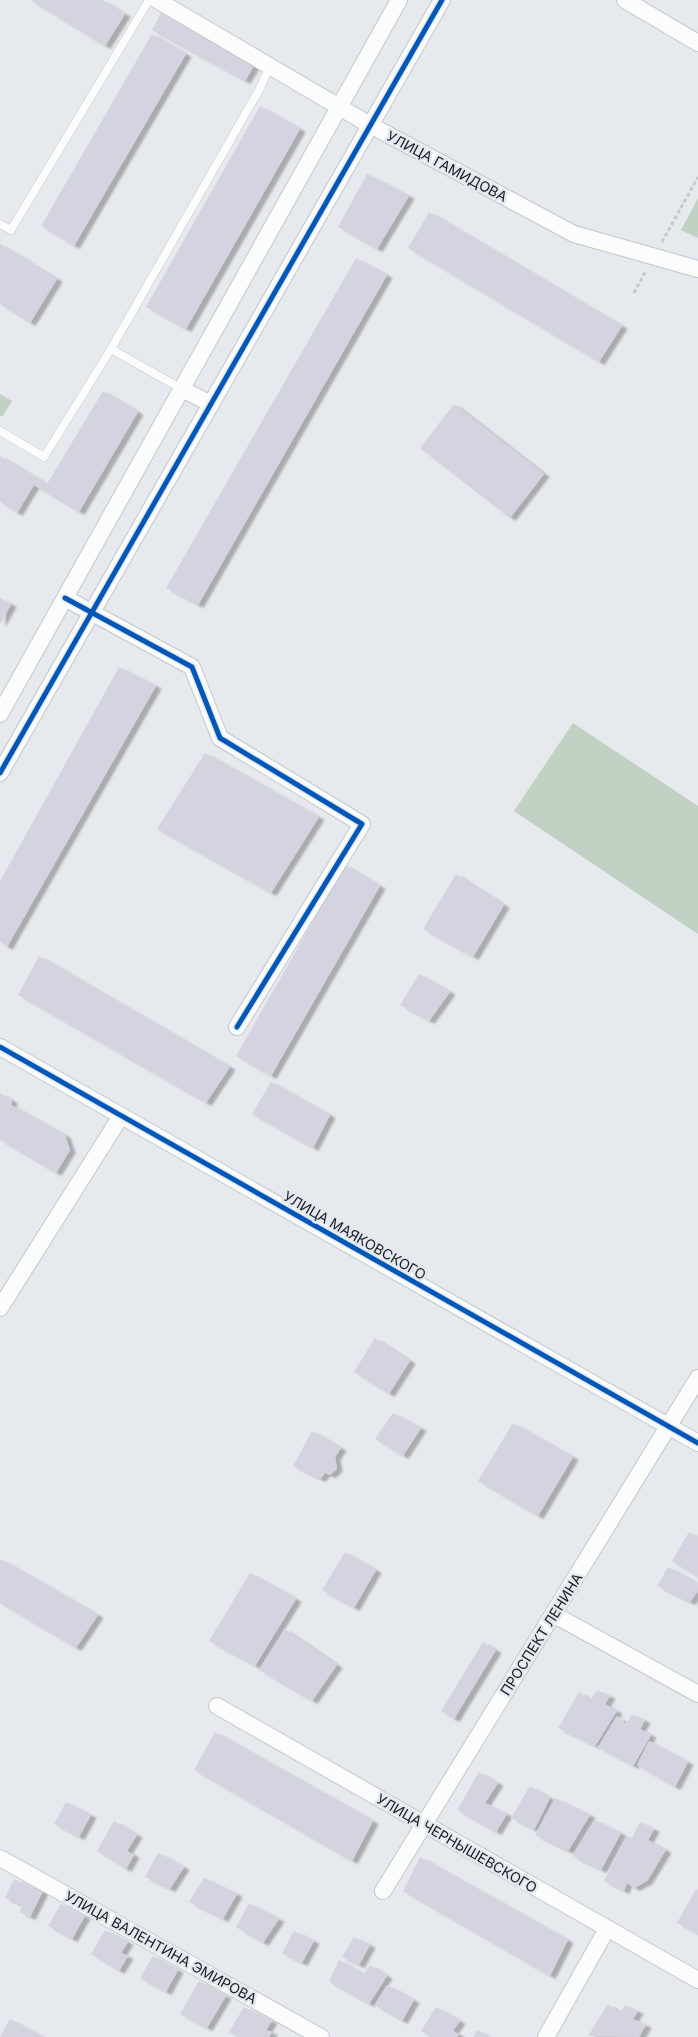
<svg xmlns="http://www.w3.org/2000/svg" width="698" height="2037" font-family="Inter,sans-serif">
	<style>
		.green { fill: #c1d2c4 }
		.building { fill: #d4d3e0; filter: url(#shadow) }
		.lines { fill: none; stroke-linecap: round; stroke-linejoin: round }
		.service-casing { stroke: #c4c7ca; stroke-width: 9 }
		.minor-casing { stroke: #c4c7ca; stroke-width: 18 }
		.path { stroke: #c8c9ca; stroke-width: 3; stroke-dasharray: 4 2.5; stroke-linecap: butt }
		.service { stroke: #fbfcfc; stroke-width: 8 }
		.minor { stroke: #fbfcfc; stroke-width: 16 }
		.cycleway-casing { stroke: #e3e9f0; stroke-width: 8 }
		.cycleway { stroke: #0057b8; stroke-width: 5 }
		.labels { text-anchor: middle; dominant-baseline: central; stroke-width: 5; stroke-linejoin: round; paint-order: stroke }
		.street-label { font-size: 14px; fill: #1a1d1f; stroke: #e3e9f0 }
	</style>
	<defs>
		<filter id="shadow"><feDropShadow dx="5.5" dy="3" stdDeviation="1" flood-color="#0004"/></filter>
	</defs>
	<rect width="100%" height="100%" fill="#e6e9ed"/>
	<!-- green -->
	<g class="green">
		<polygon points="698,198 698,238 681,230"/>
		<polygon points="0,394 12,401 2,417 0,415"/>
		<polygon points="573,723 698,806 698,934 514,811"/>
	</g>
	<!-- building -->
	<g class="building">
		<polygon points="30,0 102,0 125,14 105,46"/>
		<polygon points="161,13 255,64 245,81 152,30"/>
		<polygon points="152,34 186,54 74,246 41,226"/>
		<polygon points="260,106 300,129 186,329 146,307"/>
		<polygon points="367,174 409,196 377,249 338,227"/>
		<polygon points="429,212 622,326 599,362 408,248"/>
		<polygon points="0,244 57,279 30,323 0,304"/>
		<polygon points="356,258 387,275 198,605 166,588"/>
		<polygon points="103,391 138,412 79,512 34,485 17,513 0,502 0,456 47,484"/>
		<polygon points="454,404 544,474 510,518 420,448"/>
		<polygon points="0,598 11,604 0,624"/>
		<polygon points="119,667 156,686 7,947 0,942 0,881"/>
		<polygon points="205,753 319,817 271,893 157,829"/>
		<polygon points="345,865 380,886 271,1076 236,1056"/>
		<polygon points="456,874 504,905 473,957 423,929"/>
		<polygon points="39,956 230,1067 206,1103 18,995"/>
		<polygon points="419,974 450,992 429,1021 400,1005"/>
		<polygon points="271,1082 330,1115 313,1148 252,1114"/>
		<polygon points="0,1093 12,1100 11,1105 65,1135 70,1150 56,1173 0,1140"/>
		<polygon points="375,1338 410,1361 389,1394 354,1372"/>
		<polygon points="393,1413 421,1428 403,1456 375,1439"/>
		<polygon points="513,1423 573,1457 538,1516 478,1481"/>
		<polygon points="312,1431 341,1448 335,1457 337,1469 330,1475 325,1473 320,1479 293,1466"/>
		<polygon points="689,1532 698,1538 698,1577 672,1561"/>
		<polygon points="345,1552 376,1570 354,1608 322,1590"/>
		<polygon points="0,1559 98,1615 76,1648 0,1603"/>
		<polygon points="668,1567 698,1584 698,1591 690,1602 657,1586"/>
		<polygon points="250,1573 296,1599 255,1666 209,1641"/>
		<polygon points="285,1629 337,1665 312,1701 259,1670"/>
		<polygon points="483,1642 496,1650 454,1719 441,1711"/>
		<polygon points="597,1690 610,1696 605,1704 617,1711 595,1746 558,1728 579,1692 590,1700"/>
		<polygon points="632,1714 645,1720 640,1729 651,1735 633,1766 598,1747 617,1716 626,1724"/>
		<polygon points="215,1732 373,1821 352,1861 194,1770"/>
		<polygon points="649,1741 688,1762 675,1787 637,1765"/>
		<polygon points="479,1772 498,1783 485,1803 507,1814 496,1832 457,1810"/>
		<polygon points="530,1786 550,1798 534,1830 511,1818"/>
		<polygon points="555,1798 590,1815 568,1851 535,1835"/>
		<polygon points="66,1802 91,1815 79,1837 54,1824"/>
		<polygon points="595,1820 621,1833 601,1870 573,1856"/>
		<polygon points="114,1821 137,1835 127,1851 134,1855 126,1869 97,1851"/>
		<polygon points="640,1822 654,1829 648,1840 666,1850 647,1881 634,1888 627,1883 624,1891 604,1881 627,1836 632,1838"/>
		<polygon points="158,1853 184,1867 170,1889 145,1877"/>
		<polygon points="420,1857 568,1940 550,1976 403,1891"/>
		<polygon points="204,1878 237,1894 223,1919 189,1902"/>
		<polygon points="14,1879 43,1891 30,1917 20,1912 22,1905 5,1898"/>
		<polygon points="696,1889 698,1890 698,1934 677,1923"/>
		<polygon points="249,1903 279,1919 263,1943 236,1927"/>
		<polygon points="61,1904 85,1916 72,1939 48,1926"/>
		<polygon points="105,1930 128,1942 121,1953 128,1956 119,1971 91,1954"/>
		<polygon points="294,1931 314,1941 302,1963 282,1953"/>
		<polygon points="354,1937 370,1945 359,1965 342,1957"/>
		<polygon points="153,1956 178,1970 166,1992 140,1978"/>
		<polygon points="339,1960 364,1974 370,1965 387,1976 369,2004 329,1982"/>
		<polygon points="199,1981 226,1996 207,2028 180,2014"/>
		<polygon points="387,1985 414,2000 402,2021 375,2005"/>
		<polygon points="608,2004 620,2013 625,2005 638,2011 633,2019 646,2025 639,2037 588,2036"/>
		<polygon points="244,2007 272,2021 266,2030 272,2032 269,2037 238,2037 229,2032"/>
		<polygon points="436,2007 460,2021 453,2031 459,2034 457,2037 431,2037 421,2031"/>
		<polygon points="10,2019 43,2037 0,2037"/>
		<polygon points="477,2030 490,2037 473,2037"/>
	</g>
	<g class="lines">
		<defs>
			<g id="service">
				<polyline points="0,224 11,230 149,0"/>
				<polyline points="111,349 259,90 270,66"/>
				<polyline points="0,431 44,457 111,349 182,389"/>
			</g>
			<g id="minor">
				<polyline points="157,0 370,125 574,234 698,269"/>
				<polyline points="625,0 698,43"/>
				<polyline points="182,389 211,404"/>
				<polyline points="65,598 192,667 220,738 362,824 237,1027"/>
				<polyline points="0,714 399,0"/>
				<polyline points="0,773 442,0"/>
				<polyline points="0,1047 698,1443"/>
				<polyline points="0,1308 121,1116"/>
				<polyline points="553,1614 698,1694"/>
				<polyline points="217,1706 698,1980"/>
				<polyline points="0,1858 321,2037"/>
				<polyline points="383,1891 698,1378"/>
				<polyline points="546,2037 607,1929"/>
			</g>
		</defs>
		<!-- service casing -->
		<use href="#service" class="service-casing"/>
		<!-- minor casing -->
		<use href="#minor" class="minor-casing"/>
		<!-- path -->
		<g class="path">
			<polyline points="662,242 698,177"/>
			<polyline points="634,293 645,272"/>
		</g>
		<!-- service -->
		<use href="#service" class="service"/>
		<!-- minor -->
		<use href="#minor" class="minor"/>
		<defs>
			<g id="cycleway">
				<polyline points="65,598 192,667 220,738 362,824 237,1027"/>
				<polyline points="0,773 442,0"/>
				<polyline points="0,1047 698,1443"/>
			</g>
		</defs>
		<!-- cycleway casing -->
		<use href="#cycleway" class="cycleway-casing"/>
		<!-- cycleway -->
		<use href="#cycleway" class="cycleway"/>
	</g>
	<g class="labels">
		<!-- street labels -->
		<g class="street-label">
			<text transform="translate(447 166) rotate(28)">УЛИЦА ГАМИДОВА</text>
			<text transform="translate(355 1235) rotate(30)">УЛИЦА МАЯКОВСКОГО</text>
			<text transform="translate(541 1634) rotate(-58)">ПРОСПЕКТ ЛЕНИНА</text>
			<text transform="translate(457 1843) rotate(30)">УЛИЦА ЧЕРНЫШЕВСКОГО</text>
			<text transform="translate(161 1947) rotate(29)">УЛИЦА ВАЛЕНТИНА ЭМИРОВА</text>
		</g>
	</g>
</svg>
